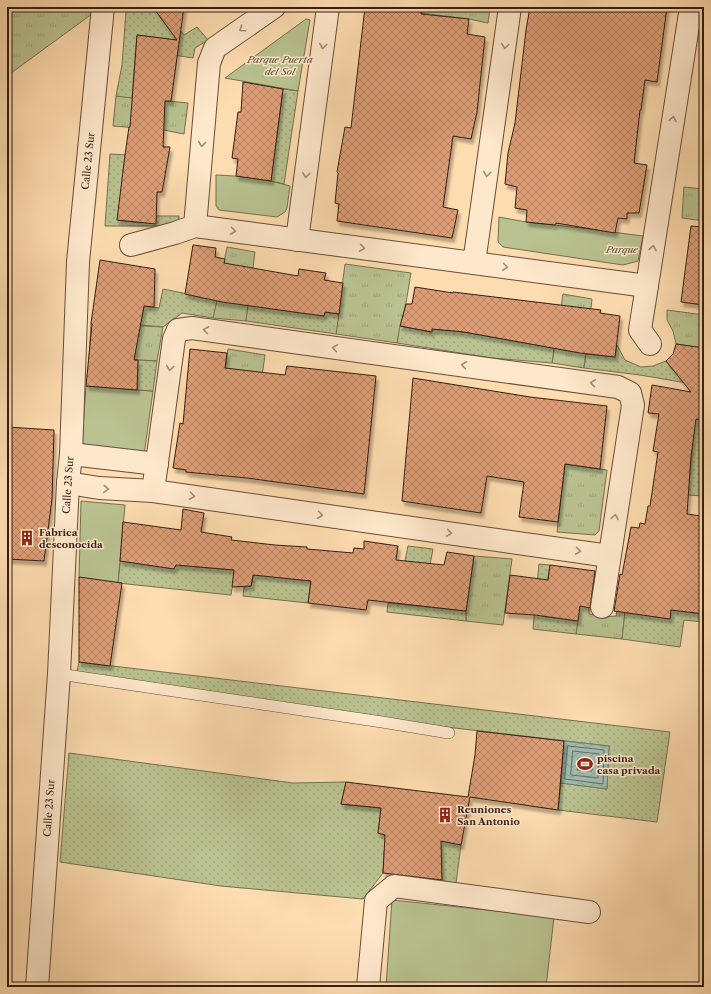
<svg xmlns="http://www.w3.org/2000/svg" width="711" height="994" font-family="'Libre Caslon Text',serif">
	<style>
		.grass { fill: url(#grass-tufts); stroke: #767052 }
		.park { fill: #b9c290; stroke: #767052 }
		.garden { fill: url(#garden-dots); stroke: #767052 }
		.water { fill: url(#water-waves); stroke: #747c6f }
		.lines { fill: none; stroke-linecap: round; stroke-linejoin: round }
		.shore { stroke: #6a6c60; stroke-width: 1 }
		.building { fill: url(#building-cross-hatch); stroke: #341d13; filter: url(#shadow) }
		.lane-casing { stroke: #664d3a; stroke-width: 12 }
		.street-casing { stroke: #664d3a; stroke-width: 24 }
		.lane { stroke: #fee8cb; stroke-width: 11 }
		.street { stroke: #fee8cb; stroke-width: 22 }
		.oneway { stroke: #a38d78 }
		.labels { text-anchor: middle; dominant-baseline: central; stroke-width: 3; stroke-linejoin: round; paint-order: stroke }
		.park-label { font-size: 10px; font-style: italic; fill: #5c4f38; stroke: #fee8cb }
		.street-label { font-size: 10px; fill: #341d13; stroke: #fee8cb }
		.poi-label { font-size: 10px; font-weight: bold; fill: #341d13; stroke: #fee8cb; text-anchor: start }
	</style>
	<defs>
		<pattern id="grass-tufts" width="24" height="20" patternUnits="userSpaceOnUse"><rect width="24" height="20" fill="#b9c290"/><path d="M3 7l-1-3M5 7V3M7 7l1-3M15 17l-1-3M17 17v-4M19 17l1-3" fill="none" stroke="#a0a67b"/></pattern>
		<pattern id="garden-dots" width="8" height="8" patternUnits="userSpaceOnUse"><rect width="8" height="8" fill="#b9c290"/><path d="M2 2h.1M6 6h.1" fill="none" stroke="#a0a67b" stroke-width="1.8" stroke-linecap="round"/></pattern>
		<pattern id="water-waves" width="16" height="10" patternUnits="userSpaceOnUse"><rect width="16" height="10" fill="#9fbbad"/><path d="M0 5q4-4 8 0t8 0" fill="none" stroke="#8aa094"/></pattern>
		<pattern id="building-cross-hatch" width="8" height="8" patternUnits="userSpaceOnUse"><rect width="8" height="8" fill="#dd9e76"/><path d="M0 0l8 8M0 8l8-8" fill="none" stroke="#b48060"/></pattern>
		<filter id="shadow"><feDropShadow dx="2.5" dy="4.5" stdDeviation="1" flood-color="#0004"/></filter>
	</defs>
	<rect width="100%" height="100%" fill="#fddcaf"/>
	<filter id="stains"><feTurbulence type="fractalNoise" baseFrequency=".005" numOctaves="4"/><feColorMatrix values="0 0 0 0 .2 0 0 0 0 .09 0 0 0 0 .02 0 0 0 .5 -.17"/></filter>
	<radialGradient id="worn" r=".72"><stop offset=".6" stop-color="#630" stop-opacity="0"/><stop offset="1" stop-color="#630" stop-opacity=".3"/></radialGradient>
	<!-- grass -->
	<g class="grass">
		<polygon points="7,7 92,7 92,14 7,76"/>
		<polygon points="421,7 490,7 488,23 469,19 421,13"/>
		<polygon points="116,96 188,103 184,134 164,130 113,126"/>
		<polygon points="684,187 704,189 704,221 682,218"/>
		<polygon points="227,247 255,252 246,321 213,318"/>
		<polygon points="345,264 411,273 406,303 397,343 336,334"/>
		<polygon points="563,294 592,299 584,368 552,363"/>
		<polygon points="667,310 704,315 704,348 676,344 673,331 667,320"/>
		<polygon points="91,323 163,327 157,361 89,358"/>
		<polygon points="228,349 265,355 256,420 221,399"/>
		<polygon points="565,464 607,470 599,531 595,535 557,532"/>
		<polygon points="474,556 512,559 503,625 466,621 466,611"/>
		<polygon points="584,570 596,572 589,603 589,614 605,617 616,616 617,611 625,612 622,639 576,634"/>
	</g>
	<!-- park -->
	<g class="park">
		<polygon points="306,19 310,20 298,91 225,78"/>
		<path d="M216,175C242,176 266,179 290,186L287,208L285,212L277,217L219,210L216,206Z"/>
		<polygon points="499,217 526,222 581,228 643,236 638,261 623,265 503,247 498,242"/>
		<polygon points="86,386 153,391 144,455 82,444"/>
		<polygon points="81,501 125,505 118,583 79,578"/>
		<polygon points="392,900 554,917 546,987 386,987"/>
	</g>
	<!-- garden -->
	<g class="garden">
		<polygon points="129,7 153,7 169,29 175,24 184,35 197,27 208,40 195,48 193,58 167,54 169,39 137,35 132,98 116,96 122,65 126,12"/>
		<polygon points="283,89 298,91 284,184 271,181"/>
		<polygon points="110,154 127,155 118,220 141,223 142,213 157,216 179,216 179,222 169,226 105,226"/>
		<polygon points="163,289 217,300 213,318 182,313 163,327 140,325 144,306 159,308"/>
		<polygon points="248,305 324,316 325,312 339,314 336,334 246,321"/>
		<polygon points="400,326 431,332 432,329 464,332 554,348 552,363 492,358 397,343"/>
		<polygon points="617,345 625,360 641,367 653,366 666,361 704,386 640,375 584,368 586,354 615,357"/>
		<polygon points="138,360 157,361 153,391 137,390"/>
		<polygon points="693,419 704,420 704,496 688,495 693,443 690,441"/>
		<polygon points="704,499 704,622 684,620 680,647 622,639 625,612 676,570 699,533"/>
		<polygon points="408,546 433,549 428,576 413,562 405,561"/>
		<polygon points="121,555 174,568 177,560 196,567 235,570 231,595 118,583"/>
		<polygon points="539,564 550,565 542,616 578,621 576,634 533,629"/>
		<polygon points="254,572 272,574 273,577 311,581 308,603 243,596 244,587 251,586"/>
		<polygon points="388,603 466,611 466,621 387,612"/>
		<polygon points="79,662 670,732 657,822 558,810 561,783 607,789 609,746 300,710 76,676"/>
		<polygon points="69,753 293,783 346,782 341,804 381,808 378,833 392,837 396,811 448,842 461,845 456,883 442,882 441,862 384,851 383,873 363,899 221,886 60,862"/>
	</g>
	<!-- water -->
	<polygon class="water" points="564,741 609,746 607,789 561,783"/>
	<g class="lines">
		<!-- shore -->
		<g class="shore">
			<polygon points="568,746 604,750 603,784 565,779"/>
			<polygon points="573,751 599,754 598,778 571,775"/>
			<polygon points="579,758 593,760 592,771 577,770 578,759"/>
		</g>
	</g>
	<!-- building -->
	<g class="building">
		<polygon points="153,7 184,7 171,101 165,101 163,147 170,147 162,192 157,192 156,224 117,220 125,155 129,127 130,127 137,35 177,40"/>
		<polygon points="365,7 421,7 421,14 469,19 467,34 485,37 477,112 471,139 453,136 443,207 458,210 452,238 337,221 339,204 335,203 338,173 337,172 345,127 351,128"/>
		<polygon points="530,7 667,7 657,82 645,80 641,110 640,110 634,163 647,165 639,213 627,213 627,219 618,218 615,233 556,223 555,225 526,222 527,210 515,208 517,187 505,184 508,153 515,123 526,30"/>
		<polygon points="243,82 283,89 271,181 236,176 238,159 232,158 238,112 241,112"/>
		<polygon points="691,226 704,227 704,305 681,302"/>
		<polygon points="193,245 216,248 215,257 225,259 224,263 298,276 299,269 326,273 324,280 343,283 339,314 325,312 324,316 301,313 222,302 185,294"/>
		<polygon points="100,260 155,269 154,307 144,306 134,360 138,360 137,390 86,386 92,324 91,323"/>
		<polygon points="415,287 453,293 453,292 601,310 600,313 620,316 615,357 580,353 464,332 432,329 432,332 400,326 406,304 412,304"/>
		<polygon points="676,344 704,348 704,420 696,419 691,456 687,514 701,516 700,529 704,529 704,614 671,610 670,619 614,611 620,574 622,575 631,527 639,528 640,523 645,524 648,506 650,506 658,452 653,451 659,414 648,413 652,385 691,392 666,361 673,354"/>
		<polygon points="190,349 227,353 225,368 285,375 287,366 376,376 364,494 247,478 186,472 186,470 173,468 180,423 183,424"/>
		<polygon points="413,378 530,397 607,406 600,469 565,464 558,522 519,517 524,482 487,476 481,513 402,501"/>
		<polygon points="7,427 54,430 52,499 44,561 7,559"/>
		<polygon points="183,509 204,513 201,532 232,537 231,540 275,545 307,547 307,549 353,553 354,548 364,549 364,541 398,546 396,560 444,565 447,552 474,556 466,611 368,600 366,610 308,603 311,581 253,575 251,586 232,587 234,570 176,565 174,569 120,561 123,522 181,530"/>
		<polygon points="550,565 595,571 590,608 580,606 578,621 535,615 505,613 510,575 548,580"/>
		<polygon points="79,577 122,583 110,666 79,662"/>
		<polygon points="477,731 564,741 558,810 470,797 461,845 441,841 442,880 383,873 385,835 378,833 381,808 341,804 346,782 468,797 475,755"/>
	</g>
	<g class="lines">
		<defs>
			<polyline id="lane" points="59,674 382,722 449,733"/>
			<g id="street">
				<polyline points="195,226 209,63 215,48 274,7"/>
				<polyline points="297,240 328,7"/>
				<polyline points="131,245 175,233 195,226 647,286"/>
				<polyline points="474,263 510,7"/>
				<polyline points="650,344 640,330 691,7"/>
				<polyline points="71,454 157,464"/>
				<polyline points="68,483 99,488 153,491 609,556"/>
				<polyline points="153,491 174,339 178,330 192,328 618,387 630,393 633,405 602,607"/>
				<polyline points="37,987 59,674 68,483 71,454 78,262 103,7"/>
				<polyline points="368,987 376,901 394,886 589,912"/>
			</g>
		</defs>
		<!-- lane casing -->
		<use href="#lane" class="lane-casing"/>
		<!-- street casing -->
		<use href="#street" class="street-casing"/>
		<!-- lane -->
		<use href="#lane" class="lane"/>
		<!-- street -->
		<use href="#street" class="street"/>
	</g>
	<!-- one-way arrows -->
	<defs><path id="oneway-chevron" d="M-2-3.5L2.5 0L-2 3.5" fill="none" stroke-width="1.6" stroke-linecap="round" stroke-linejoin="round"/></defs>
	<g class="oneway">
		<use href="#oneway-chevron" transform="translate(242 29) rotate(145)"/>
		<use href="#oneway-chevron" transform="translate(323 46) rotate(97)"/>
		<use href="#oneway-chevron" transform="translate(505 46) rotate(98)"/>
		<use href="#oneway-chevron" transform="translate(673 119) rotate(-81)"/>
		<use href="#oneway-chevron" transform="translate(202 144) rotate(95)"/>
		<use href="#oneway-chevron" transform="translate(487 174) rotate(98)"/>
		<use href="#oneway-chevron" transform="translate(306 175) rotate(97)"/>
		<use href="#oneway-chevron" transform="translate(233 231) rotate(8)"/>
		<use href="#oneway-chevron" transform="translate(362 248) rotate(8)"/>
		<use href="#oneway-chevron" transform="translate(653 248) rotate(-81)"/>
		<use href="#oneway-chevron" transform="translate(505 267) rotate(8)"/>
		<use href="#oneway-chevron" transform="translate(206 330) rotate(-172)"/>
		<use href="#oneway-chevron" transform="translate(335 348) rotate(-172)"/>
		<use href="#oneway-chevron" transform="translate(464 365) rotate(-172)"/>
		<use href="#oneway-chevron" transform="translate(170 368) rotate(98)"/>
		<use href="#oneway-chevron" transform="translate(593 383) rotate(-172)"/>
		<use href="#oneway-chevron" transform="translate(106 489) rotate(3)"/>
		<use href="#oneway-chevron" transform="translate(192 496) rotate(8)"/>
		<use href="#oneway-chevron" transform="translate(320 515) rotate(8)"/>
		<use href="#oneway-chevron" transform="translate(615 517) rotate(-81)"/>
		<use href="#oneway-chevron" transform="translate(449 533) rotate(8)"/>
		<use href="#oneway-chevron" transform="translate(578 551) rotate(8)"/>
	</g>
	<!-- icons -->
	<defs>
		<symbol id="building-bare" viewBox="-9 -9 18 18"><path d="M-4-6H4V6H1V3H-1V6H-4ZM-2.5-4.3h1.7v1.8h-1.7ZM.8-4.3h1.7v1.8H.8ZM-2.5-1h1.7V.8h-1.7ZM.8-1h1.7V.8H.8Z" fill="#8f2418" stroke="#fee8cb" stroke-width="2.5" paint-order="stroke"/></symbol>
		<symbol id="stadium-bare" viewBox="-9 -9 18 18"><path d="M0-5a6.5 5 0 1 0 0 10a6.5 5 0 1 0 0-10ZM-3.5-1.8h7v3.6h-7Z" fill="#8f2418" stroke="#fee8cb" stroke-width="2.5" paint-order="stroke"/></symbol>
	</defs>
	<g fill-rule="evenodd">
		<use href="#building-bare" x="16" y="527" width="22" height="22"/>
		<use href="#stadium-bare" x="574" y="753" width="22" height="22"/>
		<use href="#building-bare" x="434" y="804" width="22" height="22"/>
	</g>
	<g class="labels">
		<!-- park labels -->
		<g class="park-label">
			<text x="280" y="59">Parque Puerta<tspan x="280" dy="12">del Sol</tspan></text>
			<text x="622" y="249">Parque</text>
		</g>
		<!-- street labels -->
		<g class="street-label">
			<text transform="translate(88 161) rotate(-84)">Calle 23 Sur</text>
			<text transform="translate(68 485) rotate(-86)">Calle 23 Sur</text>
			<text transform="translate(49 808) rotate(-86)">Calle 23 Sur</text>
		</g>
		<!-- poi labels -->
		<g class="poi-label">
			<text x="39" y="532">Fabrica<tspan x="39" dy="12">desconocida</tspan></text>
			<text x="597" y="758">piscina<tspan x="597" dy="12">casa privada</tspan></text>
			<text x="457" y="809">Reuniones<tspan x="457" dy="12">San Antonio</tspan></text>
		</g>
	</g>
	<!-- margin -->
	<rect width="711" height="994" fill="none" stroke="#fddcaf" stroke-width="24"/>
	<rect x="8" y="8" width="695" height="978" fill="none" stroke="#341d13" stroke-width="2"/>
	<rect x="12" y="12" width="687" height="970" fill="none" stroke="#341d13"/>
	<rect width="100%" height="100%" filter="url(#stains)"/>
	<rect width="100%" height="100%" fill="url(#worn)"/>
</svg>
